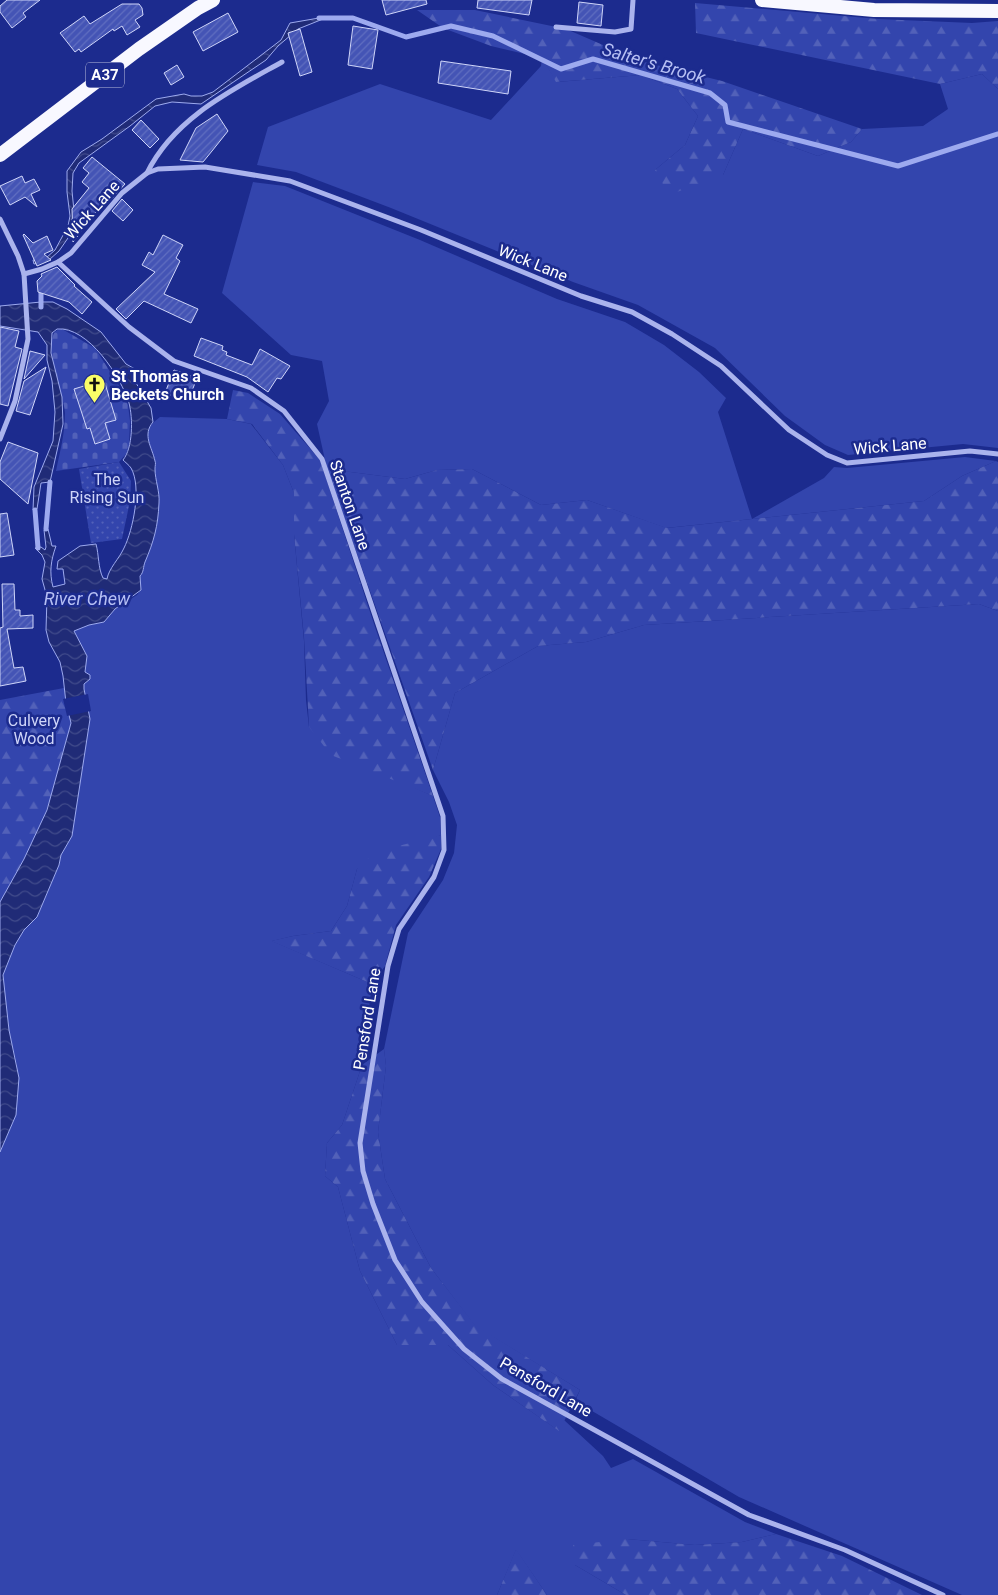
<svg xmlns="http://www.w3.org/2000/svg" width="998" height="1595" font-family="Roboto,sans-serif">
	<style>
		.grass { fill: #3345ad }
		.forest { fill: url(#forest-firs) }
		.cemetery { fill: url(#cemetery-stones) }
		.garden { fill: url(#garden-dots) }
		.water { fill: url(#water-waves); stroke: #9daaef }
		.pier { fill: #1c2b8e }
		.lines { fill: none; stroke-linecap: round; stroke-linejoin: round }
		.stream { stroke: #9daaef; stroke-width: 5 }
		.building { fill: url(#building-hatch); stroke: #cfd5f9 }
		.minor { stroke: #aab3ed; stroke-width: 5 }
		.trunk { stroke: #f8f8ff; stroke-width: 14 }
		.labels { text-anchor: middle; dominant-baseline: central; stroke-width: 5; stroke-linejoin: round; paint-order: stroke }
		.shield { fill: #1c2b8e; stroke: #bbbfdd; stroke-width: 1 }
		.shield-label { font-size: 15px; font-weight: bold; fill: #fff }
		.street-label { font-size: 16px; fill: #fff; stroke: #1c2b8e }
		.poi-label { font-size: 16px; font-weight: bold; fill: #fff; stroke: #1c2b8e; text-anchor: start }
		.park-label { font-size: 16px; fill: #cfd5f9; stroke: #1c2b8e }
		.water-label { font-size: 18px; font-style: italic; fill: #b6bff4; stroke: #1c2b8e }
	</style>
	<defs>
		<pattern id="forest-firs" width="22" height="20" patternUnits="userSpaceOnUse" patternTransform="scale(1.25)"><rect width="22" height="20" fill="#3345ad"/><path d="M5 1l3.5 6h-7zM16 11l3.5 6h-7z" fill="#5261b9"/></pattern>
		<pattern id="cemetery-stones" width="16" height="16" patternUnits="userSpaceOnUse" patternTransform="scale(1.25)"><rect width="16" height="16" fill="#3345ad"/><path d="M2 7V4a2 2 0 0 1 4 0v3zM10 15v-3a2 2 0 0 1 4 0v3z" fill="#5261b9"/></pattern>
		<pattern id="garden-dots" width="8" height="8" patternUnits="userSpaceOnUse" patternTransform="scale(1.25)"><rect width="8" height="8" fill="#3345ad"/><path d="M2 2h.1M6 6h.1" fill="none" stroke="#5261b9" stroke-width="1.8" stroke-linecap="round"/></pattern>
		<pattern id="water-waves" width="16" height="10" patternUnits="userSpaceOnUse" patternTransform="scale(1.25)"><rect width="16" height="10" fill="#202b77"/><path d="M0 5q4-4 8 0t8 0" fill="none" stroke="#414b8b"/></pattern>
		<pattern id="building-hatch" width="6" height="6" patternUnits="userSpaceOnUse" patternTransform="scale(1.25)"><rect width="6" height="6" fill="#4454b5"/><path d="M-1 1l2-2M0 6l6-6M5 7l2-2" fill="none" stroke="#606ec0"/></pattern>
	</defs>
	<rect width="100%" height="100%" fill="#1c2b8e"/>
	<!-- grass -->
	<g class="grass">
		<polygon points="542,58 557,82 641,75 677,89 698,116 685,145 655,170 723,175 743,129 818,156 851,142 862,129 923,126 948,109 940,84 982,74 998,89 998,448 963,444 848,455 825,445 785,416 715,348 638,305 573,282 391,208 296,172 257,165 268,127 380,84 491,120 541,66"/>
		<polygon points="253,182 285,186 420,240 557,299 625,322 664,345 699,372 726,398 718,412 752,519 824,478 834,467 847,468 965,457 996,461 962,476 924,501 666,528 587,500 541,505 472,469 437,470 405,479 327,469 317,424 329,401 322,361 291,355 222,293"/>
		<path d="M160,417L227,419L251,424L283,465L294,493V534L304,641L306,700L309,727L399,781L433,796L440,817L441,835L357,869L347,906L331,931L293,936L272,941L372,984L362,1065L342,1125L327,1143L325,1176L338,1187L360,1271L397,1345H448L493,1385L558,1430L564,1420L603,1456L611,1468L633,1459L745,1522L776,1534L742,1542L695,1545L627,1539L575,1565L626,1595H547L516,1550L497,1595H0V1152L13,1122L17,1065L9,1030L3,975L15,945L24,930L37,917L59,865L61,855L72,836L84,684L90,679V675L85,672L87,656L74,631L89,625L104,622L115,609L137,595L141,590L140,576C144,571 143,567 145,562C160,529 160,508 155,472C155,469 156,464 155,461C153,452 148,445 148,435C147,427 154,422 160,417Z"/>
		<polygon points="979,604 998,611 998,1595 962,1595 739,1497 575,1401 580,1390 475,1326 431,1268 385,1179 378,1132 386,1066 384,1049 408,933 443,880 454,853 457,825 449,802 433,770 455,693 538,646 586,642 644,625"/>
	</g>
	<!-- forest -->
	<g class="forest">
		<polygon points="695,3 878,19 972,23 998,21 998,89 982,74 940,84 696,33"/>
		<polygon points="417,10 475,10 566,29 640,61 722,81 862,129 851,142 818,156 743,129 723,175 669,195 655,170 685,145 698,116 677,89 641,75 556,82 542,58 491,46 443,28"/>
		<polygon points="233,390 248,393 280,414 320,460 374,624 433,796 331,755 309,727 304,637 294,534 294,493 283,465 252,424 227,419"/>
		<polygon points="996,461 998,462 998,611 979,604 644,625 586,642 538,646 455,693 433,770 327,469 405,479 437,470 472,469 541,505 587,500 667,528 924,501 962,476"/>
		<polygon points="64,688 71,723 53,792 42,822 24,859 0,902 0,700"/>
		<polygon points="441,835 441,849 429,877 396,925 385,966 372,984 271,941 293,936 331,931 347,906 357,869 375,852"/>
		<polygon points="384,1049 386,1066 378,1132 385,1179 431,1268 475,1325 580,1390 559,1431 493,1385 448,1345 397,1345 360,1271 338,1187 325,1176 327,1143 342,1125 362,1065"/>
		<polygon points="776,1534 842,1556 922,1595 626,1595 575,1565 573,1545 627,1539 695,1545 742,1542"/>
		<polygon points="516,1549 547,1595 497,1595"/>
	</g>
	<!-- cemetery -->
	<path class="cemetery" d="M62,329L95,348L123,392L128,405L130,421L129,445L126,454L119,462L56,471C60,452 65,433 65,413C64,394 46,352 53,336C54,331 57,330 62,329Z"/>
	<!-- garden -->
	<polygon class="garden" points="119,462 131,481 130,501 122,539 91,543 79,469"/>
	<!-- water -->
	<g class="water">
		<polygon points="319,18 323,19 298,29 278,46 266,60 201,104 172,102 155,106 130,126 79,163 73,173 72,191 74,211 68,238 59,251 49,260 34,264 33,260 46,258 55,250 68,226 70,216 67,192 67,171 81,152 102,139 156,99 184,94 191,96 202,96 213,92 281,40 290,23"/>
		<path d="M41,302H53L67,309L101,332L126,364L135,369L136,373L134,379L136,383L151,408L153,422C142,435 152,447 155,461C156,463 155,466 155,469C155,480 160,492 159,503C158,526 154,541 145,562C143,567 144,572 140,576L141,590L115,609L104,622L89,625L74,631L87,656L85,672L90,675V679L84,684V689L90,719L72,836L61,855L59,865L37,917L24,930L15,945L3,975L9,1030L19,1078L16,1115L0,1152V902L24,859L47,810L71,723L66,703L63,676L60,662L49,642L46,630L47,597L42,579L45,562L42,555L35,548L41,547L45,550L46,547L44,530L48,529L52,546H56C51,560 49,572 53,587L65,584L63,569H57L58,561L80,546L96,544C99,555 98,568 103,578L107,579C109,568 119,559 124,548C133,530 142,487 131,468C129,465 125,462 123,460C133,448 133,418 129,403C121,377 88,326 57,329L52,333L51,353L62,397L63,424L50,482L41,483L37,509L33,510L34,487L53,441L55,412L52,381L47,360V345L38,332L0,326V306Z"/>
	</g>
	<!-- pier -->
	<polygon class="pier" points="88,694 91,711 67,716 63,699"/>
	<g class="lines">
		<!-- stream -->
		<g class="stream">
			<polyline points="319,18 353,18 406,37 451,26 493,36 561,69 593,59 710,93 725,105 728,122 898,166 998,134"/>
			<polyline points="41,293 41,307"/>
			<polyline points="35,510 38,548"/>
			<polyline points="46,529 50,482"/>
		</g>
	</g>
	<!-- building -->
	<g class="building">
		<polygon points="7,0 40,0 23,13 26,17 12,28 0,12 0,6"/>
		<polygon points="382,0 426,0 427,4 386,15"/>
		<polygon points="478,0 532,0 529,15 477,8"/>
		<polygon points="579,2 603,5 601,26 577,23"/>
		<polygon points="122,4 139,4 142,8 143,15 135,20 140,27 127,35 122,26 114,31 113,29 81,52 79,49 75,52 60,33 84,16 90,24"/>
		<polygon points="228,13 238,32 203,51 193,32"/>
		<polygon points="353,26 378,30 372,69 348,65"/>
		<polygon points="300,29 312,72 300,76 288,33"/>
		<polygon points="441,61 511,71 508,94 438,83"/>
		<polygon points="177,65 184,77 171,85 164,73"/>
		<polygon points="217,114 228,131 212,151 203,162 180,160 196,128"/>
		<polygon points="141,120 159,139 150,148 132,130"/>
		<polygon points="92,157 125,184 106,205 103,203 73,242 72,209 89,188 82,182 89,173 83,168"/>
		<polygon points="22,176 25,183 34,179 40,190 31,194 37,207 25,197 10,205 0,186"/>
		<polygon points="122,199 133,210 123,221 112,211"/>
		<polygon points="24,234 33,243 47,236 53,250 44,254 51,260 37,266 23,235"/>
		<polygon points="163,235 183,245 176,258 180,261 164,294 198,309 191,323 144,301 126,319 116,309 155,272 142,265 149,252 153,255"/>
		<polygon points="57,267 75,285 74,286 92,302 82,314 69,302 38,292 37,281 42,276 41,274"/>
		<polygon points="0,327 19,331 15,347 22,349 8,406 0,404"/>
		<polygon points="201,338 223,346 222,350 227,352 226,355 252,365 260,349 290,366 281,379 277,378 268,392 247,377 194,356"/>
		<polygon points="30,351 45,355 24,379"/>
		<polygon points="46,367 30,415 16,411 24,381"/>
		<polygon points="174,370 197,378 188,401 165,393"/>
		<polygon points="104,380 116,420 105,423 110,439 95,444 90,428 87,429 74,389"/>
		<polygon points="8,442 38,453 28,504 0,479 0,462"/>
		<polygon points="7,513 14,555 0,557 0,514"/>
		<polygon points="2,584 14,584 15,610 20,610 20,616 33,615 33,628 7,629 14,668 23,667 26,681 0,686 0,628 3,627"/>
	</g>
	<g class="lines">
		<!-- minor -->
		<g class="minor">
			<polyline points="556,27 615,32 631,29 633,0"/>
			<path d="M147,173C174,118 232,90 282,62"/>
			<polyline points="0,219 18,256 24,274 28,339 15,401 0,439"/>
			<polyline points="58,262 71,253 122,193 147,173 158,169 205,167 290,181 421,230 581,296 632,312 672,334 721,366 789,430 827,455 847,463 970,451 998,454"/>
			<polyline points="24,274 42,269 58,262 129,327 174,361 251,388 284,411 322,459 443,816 444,850 434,877 399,929 388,966 360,1143 363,1171 373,1204 395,1260 422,1302 464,1349 502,1379 749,1515 845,1550 943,1595"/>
		</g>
		<!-- trunk -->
		<g class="trunk">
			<polyline points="762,0 874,10 998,11"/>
			<polyline points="0,155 139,49 198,8 213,0"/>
		</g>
	</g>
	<!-- icons -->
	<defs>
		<symbol id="church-pin" viewBox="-11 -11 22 30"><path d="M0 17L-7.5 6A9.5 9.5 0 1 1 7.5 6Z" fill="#fafd67" stroke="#1c2b8e"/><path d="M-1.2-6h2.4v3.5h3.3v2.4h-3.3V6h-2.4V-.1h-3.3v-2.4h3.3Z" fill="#111"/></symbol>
	</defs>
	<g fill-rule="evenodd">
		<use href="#church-pin" x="82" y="372" width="25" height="34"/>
	</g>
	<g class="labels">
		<!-- shield labels -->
		<rect class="shield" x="86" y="62.5" width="38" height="25" rx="4"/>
		<g class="shield-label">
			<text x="105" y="75">A37</text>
		</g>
		<!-- street labels -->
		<g class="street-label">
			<text transform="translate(92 210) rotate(-48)">Wick Lane</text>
			<text transform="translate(533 263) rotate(22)">Wick Lane</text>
			<text transform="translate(890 446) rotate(-5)">Wick Lane</text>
			<text transform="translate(350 505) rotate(71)">Stanton Lane</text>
			<text transform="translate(367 1019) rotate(-81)">Pensford Lane</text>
			<text transform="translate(546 1387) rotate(30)">Pensford Lane</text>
		</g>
		<!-- poi labels -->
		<g class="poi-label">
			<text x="111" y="376">St Thomas a<tspan x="111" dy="18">Beckets Church</tspan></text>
		</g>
		<!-- park labels -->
		<g class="park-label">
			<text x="107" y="479">The<tspan x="107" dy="18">Rising Sun</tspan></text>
			<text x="34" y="720">Culvery<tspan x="34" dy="18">Wood</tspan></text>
		</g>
		<!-- water labels -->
		<g class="water-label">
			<text transform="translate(654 63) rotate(16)">Salter's Brook</text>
			<text x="87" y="598">River Chew</text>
		</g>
	</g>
</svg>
